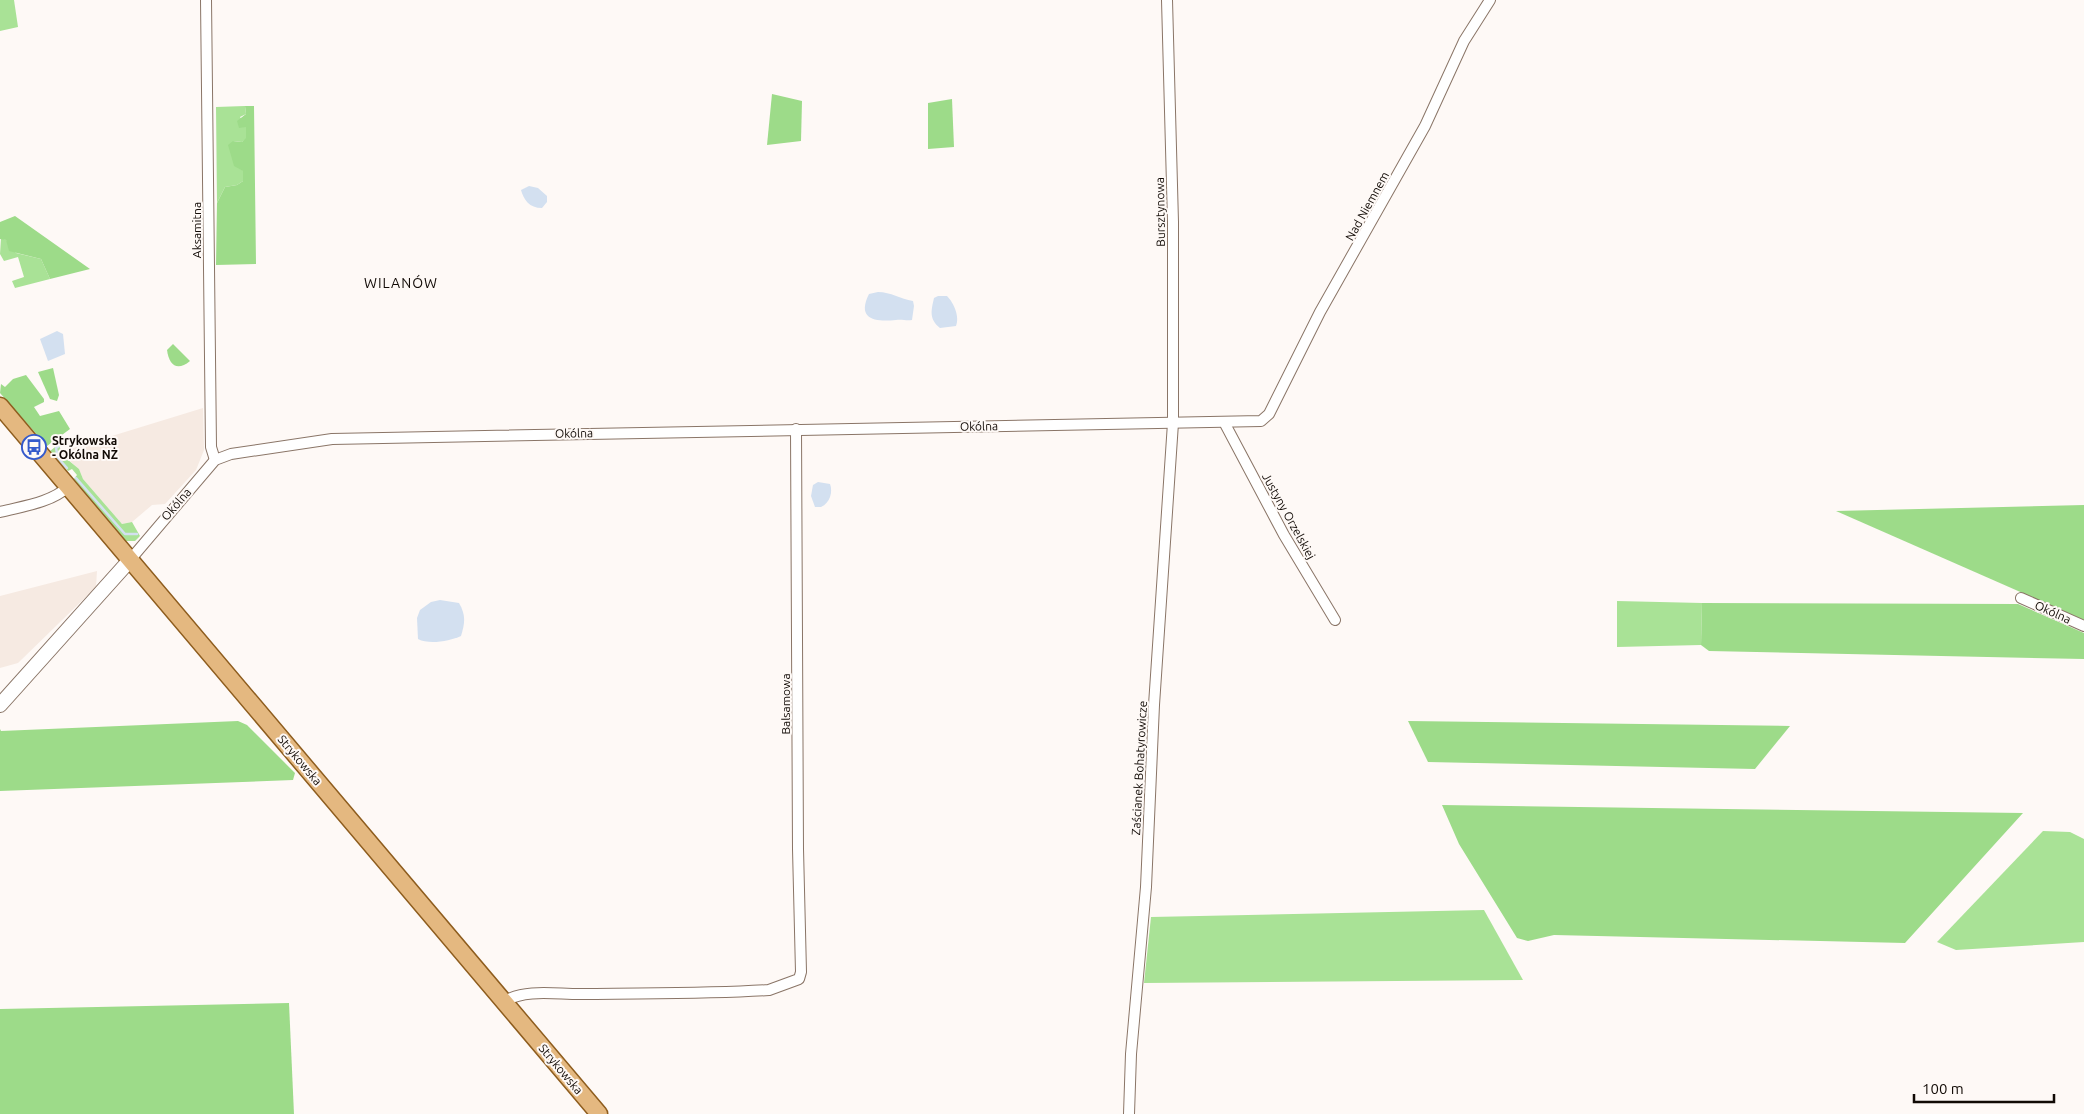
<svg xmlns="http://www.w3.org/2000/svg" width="2084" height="1114" font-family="Ubuntu,sans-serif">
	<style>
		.built { fill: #f6eae2 }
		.green { fill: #a9e296 }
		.forest { fill: #9ddb89 }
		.water { fill: #d3e0f0 }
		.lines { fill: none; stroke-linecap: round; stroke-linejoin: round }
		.stream { stroke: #d3e0f0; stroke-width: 2.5 }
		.street-casing { stroke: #8a7567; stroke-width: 12 }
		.secondary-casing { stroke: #8a7567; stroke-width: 16 }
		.primary-casing { stroke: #8e5d1e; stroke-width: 19 }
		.street { stroke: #fff; stroke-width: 10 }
		.secondary { stroke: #fff; stroke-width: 14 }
		.primary { stroke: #e4b880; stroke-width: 16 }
		.labels { text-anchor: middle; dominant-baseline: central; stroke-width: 4; stroke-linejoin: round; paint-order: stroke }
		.street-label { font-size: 12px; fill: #110a05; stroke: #fef9f6 }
		.poi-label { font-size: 12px; font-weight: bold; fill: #110a05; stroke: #fef9f6; text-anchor: start }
		.neighbourhood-label { font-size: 14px; letter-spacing: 1px; fill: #110a05; stroke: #fef9f6 }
	</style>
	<rect width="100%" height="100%" fill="#fef9f6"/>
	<!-- built -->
	<g class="built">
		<polygon points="203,408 204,450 196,470 165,504 152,505 132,522 122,524 83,479 79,469 62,454 63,451"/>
		<polygon points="97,571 96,587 18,663 0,668 0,596"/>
	</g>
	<!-- green -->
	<g class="green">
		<polygon points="0,0 14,0 18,27 0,31"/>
		<polygon points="245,106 246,114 240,117 246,127 246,139 242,142 233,141 243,171 243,181 237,185 225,187 217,203 216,107"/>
		<polygon points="1,238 6,240 16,253 41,259 50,279 15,288 12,281 24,277 18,257 4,261 0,254"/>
		<polygon points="59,444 62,455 79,469 83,479 122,524 132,522 140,536 135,541 126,541 74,479 77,475 72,469 68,471 50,451"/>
		<polygon points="1617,601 1702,603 1701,645 1617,647"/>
		<polygon points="2043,831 2070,832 2084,839 2084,942 1956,950 1937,942"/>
		<polygon points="1484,910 1523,980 1144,983 1151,917"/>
	</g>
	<!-- forest -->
	<g class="forest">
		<polygon points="772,94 802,101 801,141 767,145"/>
		<polygon points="952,99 954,147 928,149 928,103"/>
		<polygon points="245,106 254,106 256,264 216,265 217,203 225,187 237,185 243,181 243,171 234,166 228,145 233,141 242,142 246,138 246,127 239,128 237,121 246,114"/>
		<polygon points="15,216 90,269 50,279 41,259 9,251 6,240 0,239 0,222"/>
		<path d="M173,344L190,361C177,372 169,365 167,350Z"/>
		<polygon points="53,368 59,395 57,401 50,399 38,372"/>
		<polygon points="26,375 44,399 44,402 34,407 40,416 59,411 70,429 47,446 0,393 1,384 5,387 13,379"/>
		<polygon points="2084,505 2084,620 1836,511"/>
		<polygon points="1702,603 2018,604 2084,633 2084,659 1709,651 1701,645"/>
		<polygon points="238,721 247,725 295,773 293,780 0,791 0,729 1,731"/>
		<polygon points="1408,721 1790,726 1755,769 1428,762"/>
		<polygon points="1442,805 2023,813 1905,943 1554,935 1528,941 1517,938 1459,844"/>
		<polygon points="289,1003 294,1114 0,1114 0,1009"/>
	</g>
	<!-- water -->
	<g class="water">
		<path d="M529,186L538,188L547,196V202L542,208C529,208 524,200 521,190Z"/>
		<path d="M878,292C891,292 900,299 913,301L914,306L912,320C906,321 902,319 896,320C876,322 856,320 869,294Z"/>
		<path d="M938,296H947C954,303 960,317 956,326L940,328C929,319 931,311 934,298Z"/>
		<polygon points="57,331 63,334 65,354 48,361 40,339"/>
		<path d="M818,482L830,484C833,492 830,503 821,507H815L811,496L813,485Z"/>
		<path d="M440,600L459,603C466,615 465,623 461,636C450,641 429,645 418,639L417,618L420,610L431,602Z"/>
	</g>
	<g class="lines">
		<!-- stream -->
		<g class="stream">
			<polyline points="59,446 56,448 58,458 67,468"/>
			<polyline points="76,478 125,534 137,534"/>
		</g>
		<defs>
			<g id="street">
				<polyline points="206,0 211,447 215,460"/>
				<polyline points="1224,422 1284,535 1335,620"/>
				<path d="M0,512C23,506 50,503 68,487"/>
				<polyline points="130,560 215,460 231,454 332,439 1261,421 1269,414 1320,312 1425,126 1464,41 1490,0"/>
				<polyline points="2021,598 2084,626"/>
				<path d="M504,1001C529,988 558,995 586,994C647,993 708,994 769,990L799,979L801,972L798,849L796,429"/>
				<polyline points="1129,1114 1131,1054 1146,887 1154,705 1173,423 1173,222 1167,0"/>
			</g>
			<polyline id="secondary" points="0,705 130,560"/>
			<polyline id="primary" points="0,406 599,1114"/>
		</defs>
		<!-- street casing -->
		<use href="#street" class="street-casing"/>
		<!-- secondary casing -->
		<use href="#secondary" class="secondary-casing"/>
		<!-- primary casing -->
		<use href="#primary" class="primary-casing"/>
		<!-- street -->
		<use href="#street" class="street"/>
		<!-- secondary -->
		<use href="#secondary" class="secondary"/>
		<!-- primary -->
		<use href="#primary" class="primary"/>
	</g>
	<!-- icons -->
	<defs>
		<symbol id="bus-ring" viewBox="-11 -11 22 22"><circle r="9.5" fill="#fef9f6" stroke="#355acb" stroke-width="1.5"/><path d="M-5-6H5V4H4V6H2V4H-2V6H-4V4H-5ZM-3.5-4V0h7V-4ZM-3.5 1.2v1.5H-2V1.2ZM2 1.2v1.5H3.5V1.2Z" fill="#355acb"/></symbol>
	</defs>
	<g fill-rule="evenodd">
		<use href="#bus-ring" x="20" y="433" width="28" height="28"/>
	</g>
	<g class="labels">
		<!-- street labels -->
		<g class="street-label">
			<text transform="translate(1367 206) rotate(-61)">Nad Niemnem</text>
			<text transform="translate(1160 212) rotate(-91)">Bursztynowa</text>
			<text transform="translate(196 230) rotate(-90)">Aksamitna</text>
			<text transform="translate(979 426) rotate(-1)">Okólna</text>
			<text transform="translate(574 433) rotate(-1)">Okólna</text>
			<text transform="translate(176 504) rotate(-49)">Okólna</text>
			<text transform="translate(1289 516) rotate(61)">Justyny Orzelskiej</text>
			<text transform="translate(2053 612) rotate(24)">Okólna</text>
			<text transform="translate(785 704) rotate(-90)">Balsamowa</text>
			<text transform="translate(300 760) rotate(50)">Strykowska</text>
			<text transform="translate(1139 768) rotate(-87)">Zaścianek Bohatyrowicze</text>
			<text transform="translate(561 1069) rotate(50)">Strykowska</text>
		</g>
		<!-- poi labels -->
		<g class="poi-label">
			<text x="52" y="440">Strykowska<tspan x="52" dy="14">- Okólna NŻ</tspan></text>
		</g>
		<!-- neighbourhood labels -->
		<g class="neighbourhood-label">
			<text x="401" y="283">WILANÓW</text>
		</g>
	</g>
	<!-- scale -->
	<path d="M1914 1094v8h140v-8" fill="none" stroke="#110a05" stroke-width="2.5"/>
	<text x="1922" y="1094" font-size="15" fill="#110a05" stroke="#fef9f6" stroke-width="4" paint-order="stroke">100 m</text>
</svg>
